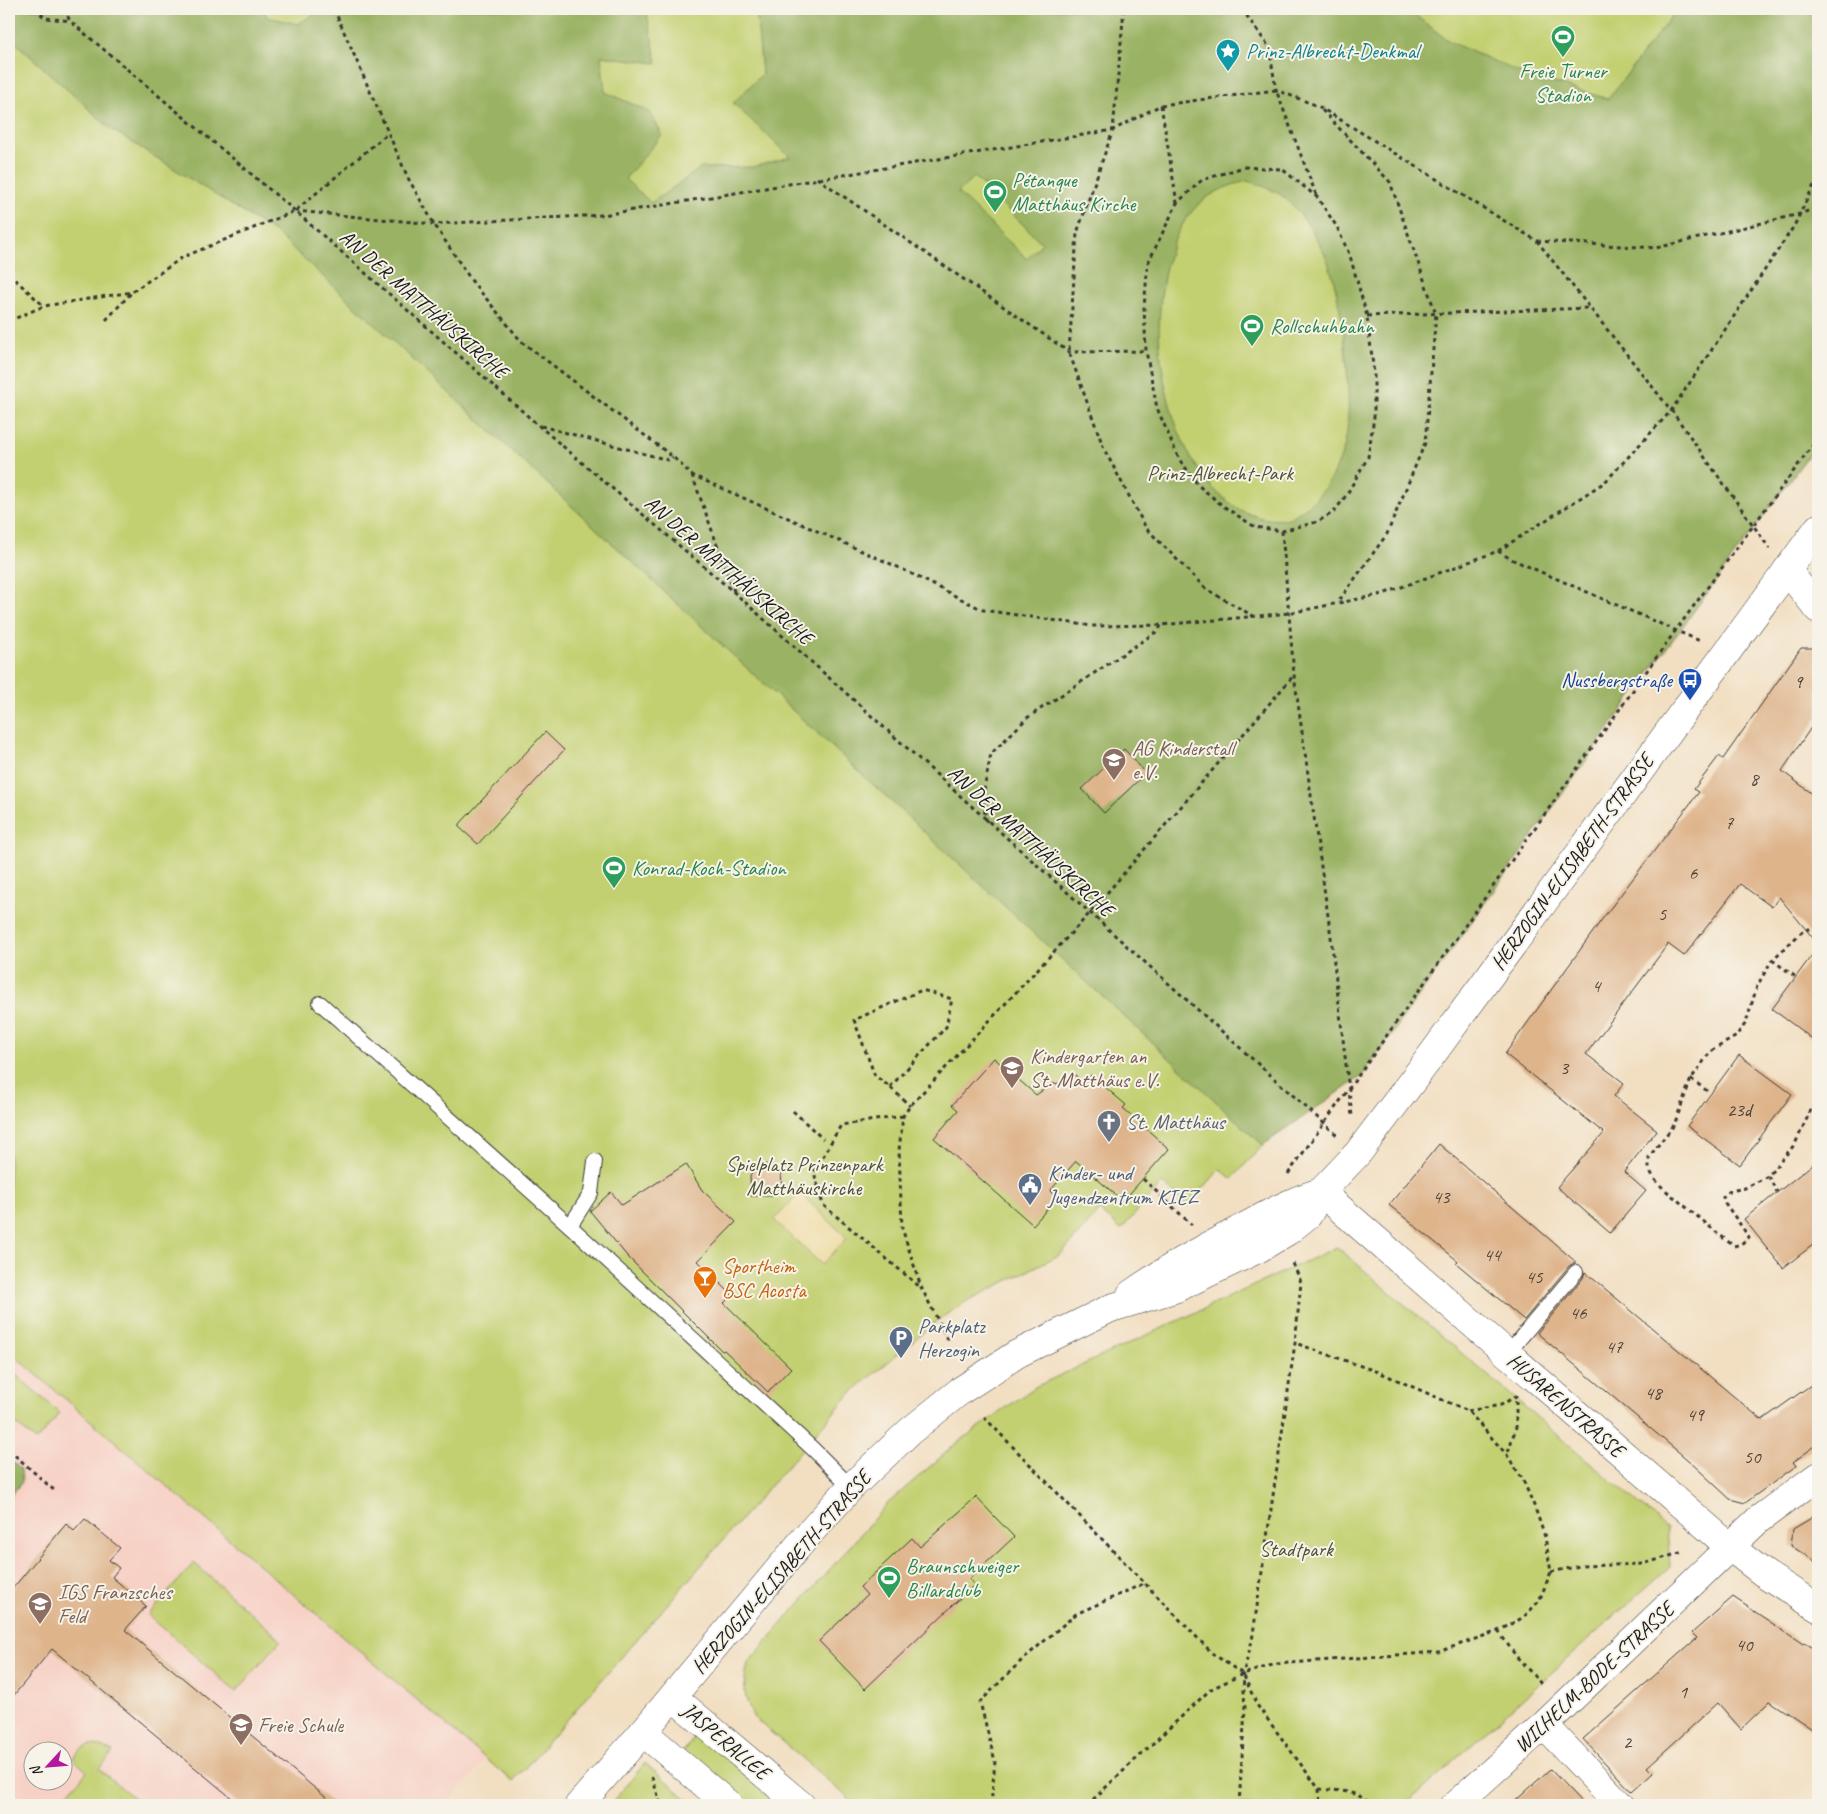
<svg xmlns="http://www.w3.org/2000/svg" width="1827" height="1814" font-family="Caveat,sans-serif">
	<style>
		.built { fill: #f7d1c6; fill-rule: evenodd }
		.green { fill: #c3d071; stroke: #707646 }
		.forest { fill: #9ab263; stroke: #5b6740; fill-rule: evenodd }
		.sand { fill: #eeda9e; stroke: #857b5d }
		.building { fill: #deb48b }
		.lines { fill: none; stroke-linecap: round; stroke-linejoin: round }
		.service-casing { stroke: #3c3935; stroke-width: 16 }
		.minor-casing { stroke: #3c3935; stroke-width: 29 }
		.tertiary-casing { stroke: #3c3935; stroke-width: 29 }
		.path { stroke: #3c3935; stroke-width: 3; stroke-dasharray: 4 4; stroke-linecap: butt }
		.service { stroke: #fff; stroke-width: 14 }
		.minor { stroke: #fff; stroke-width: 28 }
		.tertiary { stroke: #fff; stroke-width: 28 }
		.labels { text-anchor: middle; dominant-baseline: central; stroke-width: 4; stroke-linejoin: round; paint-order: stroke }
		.number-label { font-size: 19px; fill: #4c4238 }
		.culture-label { font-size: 21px; fill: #0d838f; stroke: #f7f3e8; text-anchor: start }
		.leisure-label { font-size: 21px; fill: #27864d; stroke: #f7f3e8; text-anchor: start }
		.street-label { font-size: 21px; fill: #1c1c1c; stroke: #f7f3e8 }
		.park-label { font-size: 21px; fill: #4e5236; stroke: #f7f3e8 }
		.transit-label { font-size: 21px; fill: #164399; stroke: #f7f3e8; text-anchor: end }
		.education-label { font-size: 21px; fill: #785e54; stroke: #f7f3e8; text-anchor: start }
		.worship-label { font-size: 21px; fill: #5b616d; stroke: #f7f3e8; text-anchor: start }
		.service-label { font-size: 21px; fill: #4e5e75; stroke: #f7f3e8; text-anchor: start }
		.food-label { font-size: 21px; fill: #c56008; stroke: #f7f3e8; text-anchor: start }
	</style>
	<rect width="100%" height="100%" fill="#f7f3e8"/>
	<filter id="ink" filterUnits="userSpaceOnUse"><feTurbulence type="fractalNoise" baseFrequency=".02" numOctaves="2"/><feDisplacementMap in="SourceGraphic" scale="10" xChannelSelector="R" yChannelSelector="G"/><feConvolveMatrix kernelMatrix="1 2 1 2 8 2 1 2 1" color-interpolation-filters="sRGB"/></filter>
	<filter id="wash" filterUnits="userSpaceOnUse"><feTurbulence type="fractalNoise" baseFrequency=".0096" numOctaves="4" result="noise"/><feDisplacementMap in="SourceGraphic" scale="20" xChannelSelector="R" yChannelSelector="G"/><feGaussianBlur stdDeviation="1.12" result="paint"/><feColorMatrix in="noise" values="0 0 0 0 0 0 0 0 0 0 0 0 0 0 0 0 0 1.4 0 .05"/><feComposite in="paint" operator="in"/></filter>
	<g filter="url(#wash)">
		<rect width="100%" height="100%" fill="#f2dfc2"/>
		<!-- built -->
		<path class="built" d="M9,1351L487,1759L446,1805H9V1701L53,1648L236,1723L91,1602L119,1569L109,1560L120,1548L85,1519L74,1531L66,1525L9,1593ZM32,1752H62V1782H32Z"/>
		<!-- green -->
		<g class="green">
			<polygon points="9,9 1818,9 1818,442 1646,676 1362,1076 1263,1145 1232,1179 1220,1169 1188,1206 1162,1183 1121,1230 1100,1211 1061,1254 967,1301 938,1320 850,1394 513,1782 9,1351"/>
			<path d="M1337,1247L1667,1528L1670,1566L1405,1805H857L754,1718C743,1698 743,1685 748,1663L886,1505L957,1443L1035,1387Z"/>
			<polygon points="9,1369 60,1413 36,1441 9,1418"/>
			<polygon points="194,1563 281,1640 236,1692 148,1615"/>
			<polygon points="697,1733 781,1805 745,1805 682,1753"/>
			<polygon points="91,1745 101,1746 113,1752 99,1769 142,1805 57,1805 87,1772 73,1758 81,1749"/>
			<polygon points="645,1763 694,1805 610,1805"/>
		</g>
		<!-- forest -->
		<g class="forest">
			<path d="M9,9H264L267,17L298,24L323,9H646L657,63L601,56L605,92L650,112L662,135L625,179L651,203L701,168L753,167L790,157L733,103L762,74L756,9H1407L1450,42L1521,73L1608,99L1677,9H1818V442L1646,676L1362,1076L1263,1145L276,233L111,129L9,37ZM974,177L1042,243L1027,259L958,193ZM1248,181C1266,187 1283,192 1295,208C1309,224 1320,243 1328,262C1343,299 1356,414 1343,451C1336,472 1324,494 1306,507C1301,510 1297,514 1292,517C1282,521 1268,520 1258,517C1211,504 1182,450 1170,405C1157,358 1156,314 1166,267C1177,221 1200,190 1248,181Z"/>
			<polygon points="9,1459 21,1469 22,1482 9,1498"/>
		</g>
		<!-- sand -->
		<polygon class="sand" points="800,1193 847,1238 822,1265 774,1220"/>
		<g id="blocks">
			<!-- building -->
			<g class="building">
				<polygon points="1801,648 1818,648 1818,717 1782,771 1818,798 1818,944 1779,897 1772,907 1740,884 1684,956 1668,944 1586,1054 1624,1083 1614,1096 1657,1130 1624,1172 1646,1191 1610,1233 1557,1187 1604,1133 1505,1054 1603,918 1699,792 1694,789 1719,756 1723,759"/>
				<polygon points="545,732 564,750 478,844 458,826"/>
				<polygon points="1124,749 1146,773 1104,813 1082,789"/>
				<polygon points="1818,947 1818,1043 1772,1009"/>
				<polygon points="1739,1055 1792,1094 1740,1165 1687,1126"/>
				<polygon points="994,1058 1036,1095 1052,1084 1069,1082 1075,1075 1084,1083 1091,1075 1126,1105 1123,1108 1169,1149 1123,1201 1076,1161 1050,1191 1057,1198 1033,1225 934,1138 958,1110 952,1105"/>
				<polygon points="1439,1144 1576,1262 1569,1266 1524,1320 1456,1263 1458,1261 1389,1205"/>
				<polygon points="1818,1160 1818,1241 1783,1268 1744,1219"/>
				<polygon points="686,1164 702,1190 736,1222 698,1261 732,1295 724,1303 791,1368 768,1392 724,1350 722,1351 627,1256 590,1211 611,1192 622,1205"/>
				<polygon points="771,1164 781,1173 782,1186 773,1196 751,1196 750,1175 759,1165"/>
				<polygon points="1585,1272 1762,1420 1818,1380 1818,1444 1793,1462 1796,1466 1745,1503 1730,1499 1688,1460 1537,1333 1583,1278"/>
				<polygon points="976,1497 1014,1537 969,1579 974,1585 865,1689 819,1641 867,1595 860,1587 912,1538 920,1547"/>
				<polygon points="1818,1514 1818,1563 1791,1546 1793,1529"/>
				<polygon points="85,1519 120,1548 109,1560 119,1568 112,1577 146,1606 125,1630 335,1805 240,1805 52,1649 9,1701 9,1593 66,1524 74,1531"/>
				<polygon points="1733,1597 1803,1644 1804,1642 1818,1651 1818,1733 1770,1701 1741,1729 1718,1703 1647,1767 1653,1773 1632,1792 1583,1739 1697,1638 1692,1633"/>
				<polygon points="1550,1769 1584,1805 1511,1805"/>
			</g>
		</g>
	</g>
	<g filter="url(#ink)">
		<use href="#blocks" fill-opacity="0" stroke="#3c3935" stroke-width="1"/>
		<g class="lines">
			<defs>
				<g id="service">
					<polyline points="320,1003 570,1226 813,1449 851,1487"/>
					<polyline points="570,1226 591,1193 595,1161"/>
					<polyline points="1507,1354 1576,1272"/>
				</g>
				<g id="minor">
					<polyline points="1787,570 1818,609"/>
					<polyline points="1321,1192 1730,1547 1762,1572 1818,1608"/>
					<polyline points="1544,1725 1620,1805"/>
					<polyline points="579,1805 643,1732"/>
					<polyline points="1455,1805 1544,1725 1758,1520 1818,1476"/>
				</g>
				<g id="tertiary">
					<path d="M1131,1294C1165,1270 1200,1250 1237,1231C1264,1216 1290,1201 1321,1192"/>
					<polyline points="673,1697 801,1805"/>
					<polyline points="729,1805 643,1732 805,1538 851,1487 909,1432 960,1391 1017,1354 1111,1308 1177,1288 1258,1249 1288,1231 1308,1215 1321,1192 1358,1153 1428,1060 1818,528"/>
				</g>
			</defs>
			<!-- service casing -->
			<use href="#service" class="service-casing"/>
			<!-- minor casing -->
			<use href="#minor" class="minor-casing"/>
			<!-- tertiary casing -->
			<use href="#tertiary" class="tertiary-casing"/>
			<!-- path -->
			<g class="path">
				<polyline points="34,9 46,18 70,21"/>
				<polyline points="64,9 70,21 295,211 538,425 736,594 1338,1136"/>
				<polyline points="334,9 408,178 434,224 471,280 521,341 673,457 692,475 902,569 983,610 1092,626 1161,625 1290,613 1383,594 1498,551 1605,482 1671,411 1794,226 1818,177"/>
				<polyline points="1124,9 1113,130 1077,233 1069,352 1104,449 1146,528 1206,589 1253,616"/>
				<polyline points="1242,9 1269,47 1276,90 1318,106 1537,241 1674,414 1770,549"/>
				<polyline points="1161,105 1177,203"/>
				<polyline points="1322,110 1390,182 1436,314 1425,443 1387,534 1338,602"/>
				<polygon points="1244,167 1282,169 1317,197 1337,227 1350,256 1367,316 1374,374 1374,417 1368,457 1347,494 1334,512 1317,522 1282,531 1255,527 1223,506 1199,486 1179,459 1157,408 1146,351 1144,307 1148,263 1177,203 1202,180"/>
				<polyline points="817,178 1069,352 1146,351"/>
				<polyline points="295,211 434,224 603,215 1113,130 1161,105 1276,90 1317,197"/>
				<polyline points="1537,241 1656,248 1800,214 1818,207"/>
				<polyline points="9,274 44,306"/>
				<polyline points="1367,316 1590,308"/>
				<polyline points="106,320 132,292"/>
				<polyline points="9,321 44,306 132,292 183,257 295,211 387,134"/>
				<polyline points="541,426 668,460 673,457"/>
				<polyline points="692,475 735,594"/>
				<polyline points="1282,531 1294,675 1331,937 1352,1116"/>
				<polyline points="1498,551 1511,559 1700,641"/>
				<polyline points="987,822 982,800 991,754 1027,718 1159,630 1161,625"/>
				<polyline points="1818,927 1804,930 1772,960 1757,986 1746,1023 1735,1037 1711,1051 1691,1079 1674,1125 1649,1157 1649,1169 1655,1180 1664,1189 1726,1240 1734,1246 1741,1244 1749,1237 1725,1203 1723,1197 1730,1191 1745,1188 1768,1176 1795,1144 1815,1101 1818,1099"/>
				<polyline points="1772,960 1796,977"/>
				<polyline points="1691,1079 1710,1093"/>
				<polyline points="890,1087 946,1027 952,999 922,990 854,1020 875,1076 890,1087 910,1106"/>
				<polyline points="793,1111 823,1139"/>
				<polyline points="903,1116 841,1125 814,1172 823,1205 920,1287"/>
				<polyline points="1288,1174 1676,630 1818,438"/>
				<polyline points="1768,1176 1777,1192"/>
				<polyline points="1143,1179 1192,1225"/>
				<polyline points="948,1340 921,1287 902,1228 899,1150 903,1116 910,1106 1089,914 1294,675"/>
				<polyline points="1468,1411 1501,1405 1516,1396 1516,1427 1507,1455"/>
				<polyline points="984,1417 1213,1654 1243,1674 1257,1705 1319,1789 1320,1805"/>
				<polyline points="9,1450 56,1492"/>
				<polyline points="1551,1572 1580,1566 1643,1564 1683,1552"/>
				<polyline points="1498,1631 1516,1656 1543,1686"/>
				<polyline points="652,1777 661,1805"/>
				<path d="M1319,1789C1339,1791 1357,1790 1371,1805"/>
				<polyline points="991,1805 995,1761 980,1702 1022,1660 1076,1614 1145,1583"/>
				<polyline points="1087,1805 1211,1689 1243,1674 1276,1664 1438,1652 1498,1631 1524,1617 1539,1601 1551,1572 1545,1537 1535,1508 1523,1480 1507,1455 1468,1411 1381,1373 1295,1343"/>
				<polyline points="1239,1805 1245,1709 1243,1674 1252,1641 1295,1343 1301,1282 1292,1261"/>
			</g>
			<!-- service -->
			<use href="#service" class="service"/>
			<!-- minor -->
			<use href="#minor" class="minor"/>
			<!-- tertiary -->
			<use href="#tertiary" class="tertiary"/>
		</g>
	</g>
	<!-- icons -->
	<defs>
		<symbol id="stadium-pin" viewBox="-11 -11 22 30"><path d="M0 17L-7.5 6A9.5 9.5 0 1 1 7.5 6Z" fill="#2e9e5b" stroke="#f7f3e8"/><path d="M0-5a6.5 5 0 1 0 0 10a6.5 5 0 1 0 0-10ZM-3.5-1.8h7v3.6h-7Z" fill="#fff"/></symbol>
		<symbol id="sight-pin" viewBox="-11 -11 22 30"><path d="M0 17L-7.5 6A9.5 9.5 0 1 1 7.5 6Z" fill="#0f9aa8" stroke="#f7f3e8"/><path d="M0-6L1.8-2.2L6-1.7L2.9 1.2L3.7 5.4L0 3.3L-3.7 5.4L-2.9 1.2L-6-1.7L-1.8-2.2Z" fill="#fff"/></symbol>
		<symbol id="bus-pin" viewBox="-11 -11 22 30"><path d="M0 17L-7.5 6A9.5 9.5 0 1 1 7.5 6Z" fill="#1a4fb4" stroke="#f7f3e8"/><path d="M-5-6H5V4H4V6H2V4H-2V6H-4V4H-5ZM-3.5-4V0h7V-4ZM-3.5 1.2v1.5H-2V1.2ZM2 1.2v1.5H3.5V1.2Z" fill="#fff"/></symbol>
		<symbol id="school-pin" viewBox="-11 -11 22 30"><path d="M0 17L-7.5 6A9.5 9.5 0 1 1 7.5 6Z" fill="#8d6e63" stroke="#f7f3e8"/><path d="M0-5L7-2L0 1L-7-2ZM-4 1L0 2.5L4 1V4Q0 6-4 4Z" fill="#fff"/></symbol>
		<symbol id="church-pin" viewBox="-11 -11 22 30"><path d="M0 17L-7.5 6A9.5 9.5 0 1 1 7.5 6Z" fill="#6b7280" stroke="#f7f3e8"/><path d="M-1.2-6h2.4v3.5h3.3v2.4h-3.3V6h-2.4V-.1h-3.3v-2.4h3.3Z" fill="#fff"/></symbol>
		<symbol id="civic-pin" viewBox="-11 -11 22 30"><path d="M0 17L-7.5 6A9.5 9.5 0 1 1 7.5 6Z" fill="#5c6f8a" stroke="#f7f3e8"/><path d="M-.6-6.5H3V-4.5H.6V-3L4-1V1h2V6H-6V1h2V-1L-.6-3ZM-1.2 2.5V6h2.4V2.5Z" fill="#fff"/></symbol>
		<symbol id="bar-pin" viewBox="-11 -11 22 30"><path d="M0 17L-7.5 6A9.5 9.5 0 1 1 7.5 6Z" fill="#e8710a" stroke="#f7f3e8"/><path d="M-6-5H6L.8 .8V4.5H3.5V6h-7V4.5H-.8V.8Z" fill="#fff"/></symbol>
		<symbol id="parking-pin" viewBox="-11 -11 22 30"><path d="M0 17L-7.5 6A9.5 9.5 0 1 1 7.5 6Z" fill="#5c6f8a" stroke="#f7f3e8"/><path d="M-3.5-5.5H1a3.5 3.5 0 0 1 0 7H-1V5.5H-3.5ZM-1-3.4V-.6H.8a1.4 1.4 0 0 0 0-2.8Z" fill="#fff"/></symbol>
	</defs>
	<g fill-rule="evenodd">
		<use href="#stadium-pin" x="1549" y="23" width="28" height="38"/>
		<use href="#sight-pin" x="1214" y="37" width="28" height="38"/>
		<use href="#stadium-pin" x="981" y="178" width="28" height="38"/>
		<use href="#stadium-pin" x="1238" y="312" width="28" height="38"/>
		<use href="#bus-pin" x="1676" y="666" width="28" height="38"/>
		<use href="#school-pin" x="1100" y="746" width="28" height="38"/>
		<use href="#stadium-pin" x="600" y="854" width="28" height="38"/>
		<use href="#school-pin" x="998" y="1054" width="28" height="38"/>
		<use href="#church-pin" x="1095" y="1108" width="28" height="38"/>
		<use href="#civic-pin" x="1016" y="1171" width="28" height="38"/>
		<use href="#bar-pin" x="691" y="1264" width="28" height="38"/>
		<use href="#parking-pin" x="887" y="1324" width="28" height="38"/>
		<use href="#stadium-pin" x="875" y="1564" width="28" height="38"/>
		<use href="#school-pin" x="26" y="1590" width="28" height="38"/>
		<use href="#school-pin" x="227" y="1711" width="28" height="38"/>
	</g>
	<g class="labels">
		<!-- number labels -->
		<g class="number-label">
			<text x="1798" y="682">9</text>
			<text x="1754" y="779">8</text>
			<text x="1729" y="823">7</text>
			<text x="1693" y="873">6</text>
			<text x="1662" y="914">5</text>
			<text x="1596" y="986">4</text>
			<text x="1564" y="1068">3</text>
			<text x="1739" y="1110">23d</text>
			<text x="1441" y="1197">43</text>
			<text x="1492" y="1255">44</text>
			<text x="1534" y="1277">45</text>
			<text x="1578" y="1313">46</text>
			<text x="1614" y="1347">47</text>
			<text x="1653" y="1393">48</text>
			<text x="1695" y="1415">49</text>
			<text x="1752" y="1457">50</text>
			<text x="1744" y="1645">40</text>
			<text x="1683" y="1692">1</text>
			<text x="1627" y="1742">2</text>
		</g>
		<!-- culture labels -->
		<g class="culture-label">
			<text x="1246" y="51">Prinz-Albrecht-Denkmal</text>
		</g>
		<!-- leisure labels -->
		<g class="leisure-label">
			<text x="1563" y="71" text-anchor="middle">Freie Turner<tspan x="1563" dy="24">Stadion</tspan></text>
			<text x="1012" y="180">Pétanque<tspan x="1012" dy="24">Matthäus Kirche</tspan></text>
			<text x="1270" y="326">Rollschuhbahn</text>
			<text x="632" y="868">Konrad-Koch-Stadion</text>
			<text x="906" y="1566">Braunschweiger<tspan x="906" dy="24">Billardclub</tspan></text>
		</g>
		<!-- street labels -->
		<g class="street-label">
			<text transform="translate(424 304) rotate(41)">AN DER MATTHÄUSKIRCHE</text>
			<text transform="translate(729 570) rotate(41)">AN DER MATTHÄUSKIRCHE</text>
			<text transform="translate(1031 841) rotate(42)">AN DER MATTHÄUSKIRCHE</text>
			<text transform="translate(1572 862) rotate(-54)">HERZOGIN-ELISABETH-STRASSE</text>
			<text transform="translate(1566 1405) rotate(41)">HUSARENSTRASSE</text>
			<text transform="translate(781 1572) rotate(-49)">HERZOGIN-ELISABETH-STRASSE</text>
			<text transform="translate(1594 1677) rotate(-43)">WILHELM-BODE-STRASSE</text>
			<text transform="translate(726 1741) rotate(40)">JASPERALLEE</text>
		</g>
		<!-- park labels -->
		<g class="park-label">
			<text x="1220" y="473">Prinz-Albrecht-Park</text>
			<text x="804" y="1164">Spielplatz Prinzenpark<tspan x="804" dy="24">Matthäuskirche</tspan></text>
			<text x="1296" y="1549">Stadtpark</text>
		</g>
		<!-- transit labels -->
		<g class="transit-label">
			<text x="1672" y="680">Nussbergstraße</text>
		</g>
		<!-- education labels -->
		<g class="education-label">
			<text x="1132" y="748">AG Kinderstall<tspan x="1132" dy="24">e.V.</tspan></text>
			<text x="1030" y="1056">Kindergarten an<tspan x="1030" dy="24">St. Matthäus e.V.</tspan></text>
			<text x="58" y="1592">IGS Franzsches<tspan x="58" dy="24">Feld</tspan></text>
			<text x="258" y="1725">Freie Schule</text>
		</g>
		<!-- worship labels -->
		<g class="worship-label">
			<text x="1126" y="1122">St. Matthäus</text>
		</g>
		<!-- service labels -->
		<g class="service-label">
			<text x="1048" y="1173">Kinder- und<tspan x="1048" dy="24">Jugendzentrum KIEZ</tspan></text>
			<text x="918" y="1326">Parkplatz<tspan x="918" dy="24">Herzogin</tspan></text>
		</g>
		<!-- food labels -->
		<g class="food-label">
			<text x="722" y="1266">Sportheim<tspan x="722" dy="24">BSC Acosta</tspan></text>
		</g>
	</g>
	<!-- margin -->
	<rect width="1827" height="1814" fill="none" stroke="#f7f3e8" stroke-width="30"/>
	<!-- north arrow -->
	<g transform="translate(48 1766) rotate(244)"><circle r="24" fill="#f7f3e8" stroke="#9f9d96"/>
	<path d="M0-4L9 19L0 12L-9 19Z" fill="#b5179e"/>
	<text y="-8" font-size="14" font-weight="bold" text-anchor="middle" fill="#1c1c1c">N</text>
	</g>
</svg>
